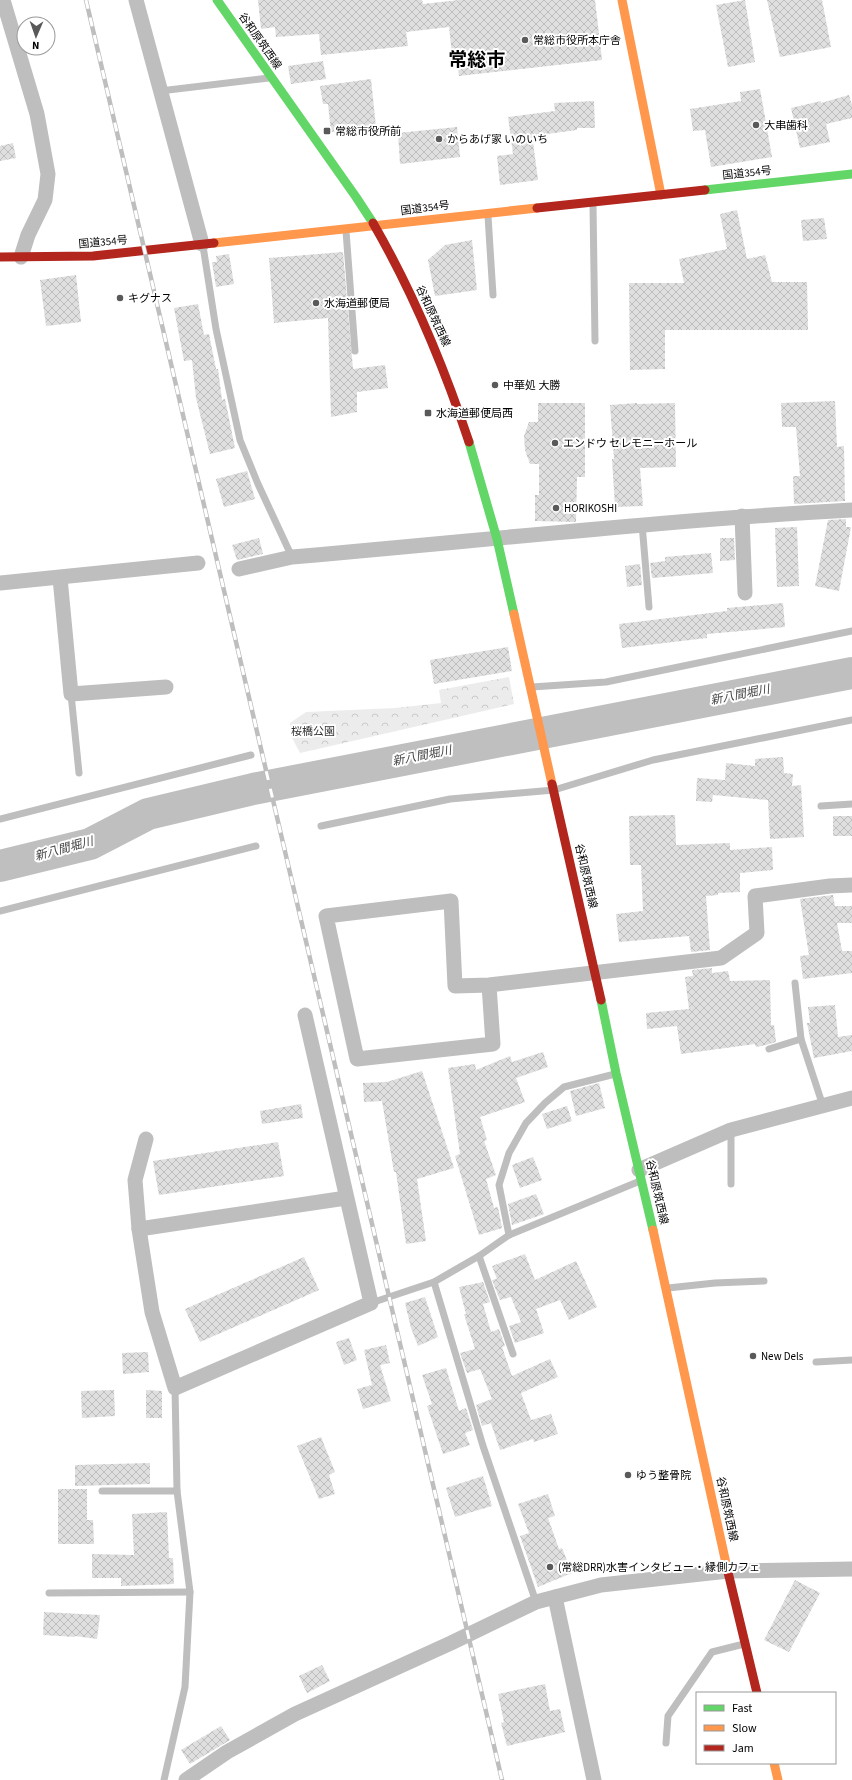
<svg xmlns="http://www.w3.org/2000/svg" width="852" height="1780" font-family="'Source Sans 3','Noto Sans JP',sans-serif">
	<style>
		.forest { fill: url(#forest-crowns) }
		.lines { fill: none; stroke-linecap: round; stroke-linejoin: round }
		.river { stroke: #bfbfbf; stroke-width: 32 }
		.building { fill: url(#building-cross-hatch) }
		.lane { stroke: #bebebe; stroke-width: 7 }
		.street { stroke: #bebebe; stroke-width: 15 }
		.fast { stroke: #63d668; stroke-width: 9 }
		.slow { stroke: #ff974d; stroke-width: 9 }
		.jam { stroke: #b3261e; stroke-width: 9 }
		.rail-casing { stroke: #bebebe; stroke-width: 4.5 }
		.rail { stroke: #fff; stroke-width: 3; stroke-dasharray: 9; stroke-linecap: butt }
		.poi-dot { fill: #595959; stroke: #fff; stroke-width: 1.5 }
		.labels { text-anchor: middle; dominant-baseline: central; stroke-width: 4; stroke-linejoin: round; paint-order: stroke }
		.poi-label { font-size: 11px; fill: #000; stroke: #fff; text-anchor: start }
		.street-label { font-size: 11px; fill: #000; stroke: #fff }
		.park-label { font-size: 11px; fill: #333; stroke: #fff }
		.water-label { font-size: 12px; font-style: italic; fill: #444; stroke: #fff }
		.town-label { font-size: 19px; font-weight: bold; fill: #000; stroke: #fff }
	</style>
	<defs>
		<pattern id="forest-crowns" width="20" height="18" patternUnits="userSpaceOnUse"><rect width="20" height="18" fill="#ececec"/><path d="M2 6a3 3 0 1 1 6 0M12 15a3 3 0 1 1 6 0" fill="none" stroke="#c9c9c9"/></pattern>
		<pattern id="building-cross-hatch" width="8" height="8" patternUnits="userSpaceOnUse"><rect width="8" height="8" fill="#dfdfdf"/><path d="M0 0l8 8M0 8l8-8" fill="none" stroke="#bebebe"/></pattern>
	</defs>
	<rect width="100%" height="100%" fill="#fff"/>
	<!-- forest -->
	<polygon class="forest" points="509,677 514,704 300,753 291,736 290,723 306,712 395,708 441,703 439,690"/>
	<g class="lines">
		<!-- river -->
		<polyline class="river" points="0,866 90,844 148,814 253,789 852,673"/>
	</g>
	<!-- building -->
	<g class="building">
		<polygon points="258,0 422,0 423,4 459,0 595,0 602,60 459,76 457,62 453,63 449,27 406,32 408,46 321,55 319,34 276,37 275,27 261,29"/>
		<polygon points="745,0 755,62 728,67 716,5"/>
		<polygon points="767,0 822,0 831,47 780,57"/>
		<polygon points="323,61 326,79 291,84 288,66"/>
		<polygon points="371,79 376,127 331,132 328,104 323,104 320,86"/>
		<polygon points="760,89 772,157 711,167 705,130 693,131 690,109 741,101 740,92"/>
		<polygon points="849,95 852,105 852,118 826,124 830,142 800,148 791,108 821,101 821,103"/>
		<polygon points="594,101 595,128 577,128 577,130 547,134 548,140 533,142 538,180 500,185 497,156 513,154 508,117 555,111 554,103"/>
		<polygon points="457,127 460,157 400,164 398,133"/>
		<polygon points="13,143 16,158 0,161 0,146"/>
		<polygon points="737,210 747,259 765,255 772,282 807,282 808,330 665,330 665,369 630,370 629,283 684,283 679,259 727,249 720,214"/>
		<polygon points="824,218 827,239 803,241 801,220"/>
		<polygon points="472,240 477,290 435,296 428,260 445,245"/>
		<polygon points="343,252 353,369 385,365 388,388 357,392 357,412 331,417 328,318 274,323 269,258"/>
		<polygon points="229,254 234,284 216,287 212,262 217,262 216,256"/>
		<polygon points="76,275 81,322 46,326 40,280"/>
		<polygon points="198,304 204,335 209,334 216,369 218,369 222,400 225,399 235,448 210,454 196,398 192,360 184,361 174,308"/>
		<polygon points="835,401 837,447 844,446 845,501 794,504 793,476 800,476 796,427 782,427 781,403"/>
		<polygon points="538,403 585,403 585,477 577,477 576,522 535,521 535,495 539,495 539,464 530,464 525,450 524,436 529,422 538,422"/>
		<polygon points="637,403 637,404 675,403 676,467 640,468 643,506 615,507 612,459 614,459 610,405"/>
		<polygon points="247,471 255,499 224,507 216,479"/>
		<polygon points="846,519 846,527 851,527 839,591 815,586 828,520"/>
		<polygon points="797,527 799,586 777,587 775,528"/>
		<polygon points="259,538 263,554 237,560 232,545"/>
		<polygon points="720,538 734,538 735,560 720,561"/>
		<polygon points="711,553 713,573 652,578 650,563 665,561 665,557"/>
		<polygon points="640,564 642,585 627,587 625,566"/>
		<polygon points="783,603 785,627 707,634 707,638 622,648 619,624 727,611 727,608"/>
		<polygon points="508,647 512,671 434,684 430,660"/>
		<polygon points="783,757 784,773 793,774 792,786 801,785 804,837 770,839 768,800 713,795 712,802 696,801 697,778 725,780 726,763 755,766 755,759"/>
		<polygon points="675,815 676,845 730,843 730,850 772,847 773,870 740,873 740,892 718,893 718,895 706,896 710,950 691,952 689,936 619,942 616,914 643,911 641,865 630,865 629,816"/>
		<rect x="833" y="816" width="19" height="20"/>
		<polygon points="833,895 835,906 852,906 852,923 837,923 842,951 852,951 852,973 803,979 800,956 809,955 800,899"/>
		<polygon points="712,968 712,973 728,971 730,981 770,980 771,1025 774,1025 776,1042 766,1045 756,1047 755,1044 681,1054 677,1026 647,1029 646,1013 689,1009 685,977 693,976 692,970"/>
		<polygon points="835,1005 838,1037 852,1035 852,1051 814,1058 807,1023 810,1023 808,1007"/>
		<polygon points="543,1052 548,1067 516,1078 525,1102 480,1117 487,1140 484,1141 496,1175 486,1179 494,1208 498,1207 502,1228 479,1235 455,1156 460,1154 448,1068 475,1064 476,1070 510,1056 512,1062"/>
		<polygon points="422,1071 454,1168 417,1179 426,1241 406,1244 396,1172 394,1172 382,1101 364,1102 363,1083 387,1082"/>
		<polygon points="599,1083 605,1108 576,1116 570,1091"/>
		<polygon points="301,1104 303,1118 262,1124 260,1111"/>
		<polygon points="567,1106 572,1121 547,1129 542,1114"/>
		<polygon points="278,1142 284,1176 159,1195 153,1161"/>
		<polygon points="533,1157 542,1180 520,1188 512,1165"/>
		<polygon points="536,1194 544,1214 512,1225 508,1204"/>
		<polygon points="525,1254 535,1280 576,1261 597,1307 569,1320 560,1300 536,1309 544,1333 515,1343 509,1326 521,1322 511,1297 500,1300 492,1280 497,1279 492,1266"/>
		<polygon points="304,1257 319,1290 200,1342 185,1309"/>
		<polygon points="483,1282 490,1302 483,1304 491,1332 499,1329 505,1346 502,1347 512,1376 550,1359 558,1377 521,1393 531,1420 551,1414 558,1434 534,1442 533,1439 500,1450 491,1423 482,1426 476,1405 492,1399 480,1369 467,1373 460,1353 475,1349 464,1314 466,1314 459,1287"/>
		<polygon points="425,1297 438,1337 418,1346 411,1328 405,1303"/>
		<polygon points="349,1338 357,1360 344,1365 336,1342"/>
		<polygon points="386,1345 390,1363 380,1365 391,1401 363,1409 357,1389 372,1385 364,1350"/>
		<polygon points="148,1352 149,1372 123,1374 122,1353"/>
		<polygon points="446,1368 459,1411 466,1408 473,1430 465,1433 470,1445 443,1454 427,1406 432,1404 422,1375"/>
		<polygon points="114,1390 115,1416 82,1418 81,1391"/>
		<polygon points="146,1390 162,1391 162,1418 146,1418"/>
		<polygon points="321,1437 335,1472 329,1475 335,1494 319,1499 297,1446"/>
		<polygon points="150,1463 150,1484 75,1486 75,1465"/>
		<polygon points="483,1476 492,1506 455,1517 446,1488"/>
		<polygon points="58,1489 87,1489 87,1520 93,1520 94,1544 58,1544"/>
		<polygon points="548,1494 555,1516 548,1518 559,1549 562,1548 572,1573 538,1587 520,1536 529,1533 518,1504"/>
		<polygon points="167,1512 169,1558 173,1558 174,1584 121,1586 121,1578 92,1578 92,1554 134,1555 132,1514"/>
		<polygon points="795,1580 820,1593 789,1652 764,1640"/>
		<polygon points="44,1612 100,1615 97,1639 75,1636 75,1637 43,1635"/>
		<polygon points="322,1665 330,1681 307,1693 299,1676"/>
		<polygon points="545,1684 550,1711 560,1709 565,1732 507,1746 501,1723 504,1722 498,1694"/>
		<polygon points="221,1726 230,1740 190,1764 181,1750"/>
	</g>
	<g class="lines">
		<!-- lane -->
		<g class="lane">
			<polyline points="160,91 269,78"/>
			<polyline points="593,205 595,341"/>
			<polyline points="488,216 493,295"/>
			<polyline points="346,231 355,351"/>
			<polyline points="203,246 216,329 240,440 258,484 292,557"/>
			<polyline points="642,524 649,607"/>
			<polyline points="532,687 606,682 852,631"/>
			<polyline points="71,694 79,773"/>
			<polyline points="821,806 852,804"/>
			<polyline points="0,819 251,755"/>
			<polyline points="321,826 450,799 554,790 653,760 852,720"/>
			<polyline points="0,911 256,846"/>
			<polyline points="795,983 801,1039 823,1106"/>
			<polyline points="769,1049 801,1039"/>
			<polyline points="731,1184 731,1130"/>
			<polyline points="509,1235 499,1185 509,1153 526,1123 545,1103 564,1087 615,1074"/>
			<polyline points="479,1256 513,1354"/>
			<polyline points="434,1282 483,1446 536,1602"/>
			<polyline points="668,1288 715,1283 764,1281"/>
			<polyline points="371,1303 434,1282 479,1256 509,1235 640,1181"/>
			<polyline points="816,1362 852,1360"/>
			<polyline points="102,1491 177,1491"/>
			<polyline points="49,1593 190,1592"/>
			<polyline points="666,1743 668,1716 712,1652 744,1644"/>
			<polyline points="164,1780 185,1687 190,1592 177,1491 175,1388"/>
		</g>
		<!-- street -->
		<g class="street">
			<polyline points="3,0 37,114 48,174 45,200 28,235 21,257"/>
			<polyline points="136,0 202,244"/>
			<polyline points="742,516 745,593"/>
			<path d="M239,569L292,557C478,541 665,520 852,510"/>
			<polyline points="60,578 71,694 166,687"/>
			<polyline points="0,583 198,563"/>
			<polyline points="489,985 493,1044 357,1059 326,916 451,901 455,986 489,985 721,958 757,933 755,896 830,886 852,885"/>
			<polyline points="146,1139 135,1180 139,1229 152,1312 175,1388 371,1303 305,1015"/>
			<polyline points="639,1170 731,1130 852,1098"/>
			<polyline points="139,1229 346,1198"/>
			<polyline points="555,1597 594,1780"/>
			<polyline points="186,1780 227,1752 295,1714 451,1643 536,1602 601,1585 728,1571 852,1569"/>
		</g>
		<!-- fast -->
		<g class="fast">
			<polyline points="217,0 356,197 373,223"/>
			<polyline points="705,190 852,174"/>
			<polyline points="469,442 497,539 514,614"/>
			<polyline points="601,1000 616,1073 653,1230"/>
		</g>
		<!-- slow -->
		<g class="slow">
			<polyline points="622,0 661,195"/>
			<polyline points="214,243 537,208"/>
			<polyline points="514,614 552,784"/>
			<polyline points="653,1230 727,1568"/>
			<polyline points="774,1763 778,1780"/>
		</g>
		<!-- jam -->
		<g class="jam">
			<polyline points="537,208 705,190"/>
			<path d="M373,223C413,292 444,367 469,442"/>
			<polyline points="0,257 93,256 214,243"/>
			<polyline points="552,784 601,1000"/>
			<polyline points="727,1568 757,1693"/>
		</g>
		<defs>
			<polyline id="rail" points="86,0 502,1780"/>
		</defs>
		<!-- rail casing -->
		<use href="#rail" class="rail-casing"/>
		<!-- rail -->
		<use href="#rail" class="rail"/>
	</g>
	<!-- markers -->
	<g class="poi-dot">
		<circle cx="525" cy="40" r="4"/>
		<circle cx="756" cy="125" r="4"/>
		<rect x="323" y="127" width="8" height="8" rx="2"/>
		<circle cx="439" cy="139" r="4"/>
		<circle cx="120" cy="298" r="4"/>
		<circle cx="316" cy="303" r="4"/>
		<circle cx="495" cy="385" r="4"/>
		<rect x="424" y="409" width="8" height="8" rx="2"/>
		<circle cx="555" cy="443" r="4"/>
		<circle cx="556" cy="508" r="4"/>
		<circle cx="753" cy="1356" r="4"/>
		<circle cx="628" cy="1475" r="4"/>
		<circle cx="550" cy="1567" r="4"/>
	</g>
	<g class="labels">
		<!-- poi labels -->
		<g class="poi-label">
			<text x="533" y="40">常総市役所本庁舎</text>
			<text x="764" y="125">大串歯科</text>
			<text x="335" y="131">常総市役所前</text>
			<text x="447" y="139">からあげ家 いのいち</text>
			<text x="128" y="298">キグナス</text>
			<text x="324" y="303">水海道郵便局</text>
			<text x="503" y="385">中華処 大勝</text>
			<text x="436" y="413">水海道郵便局西</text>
			<text x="563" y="443">エンドウ セレモニーホール</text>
			<text x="564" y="508">HORIKOSHI</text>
			<text x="761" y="1356">New Dels</text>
			<text x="636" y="1475">ゆう整骨院</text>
			<text x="558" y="1567">(常総DRR)水害インタビュー・縁側カフェ</text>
		</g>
		<!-- street labels -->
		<g class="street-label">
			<text transform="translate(260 41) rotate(55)">谷和原筑西線</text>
			<text transform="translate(747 173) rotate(-6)">国道354号</text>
			<text transform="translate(425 208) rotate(-7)">国道354号</text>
			<text transform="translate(103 242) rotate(-5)">国道354号</text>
			<text transform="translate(433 316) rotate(65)">谷和原筑西線</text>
			<text transform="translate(586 876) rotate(77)">谷和原筑西線</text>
			<text transform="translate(657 1192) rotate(77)">谷和原筑西線</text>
			<text transform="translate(727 1509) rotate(78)">谷和原筑西線</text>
		</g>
		<!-- park labels -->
		<g class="park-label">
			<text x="313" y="731">桜橋公園</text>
		</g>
		<!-- water labels -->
		<g class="water-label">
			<text transform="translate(740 695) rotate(-11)">新八間堀川</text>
			<text transform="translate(422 756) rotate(-11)">新八間堀川</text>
			<text transform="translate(64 849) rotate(-15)">新八間堀川</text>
		</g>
		<!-- town labels -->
		<g class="town-label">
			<text x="477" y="60">常総市</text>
		</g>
	</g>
	<!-- legend -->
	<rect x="696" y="1692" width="140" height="72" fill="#ffffff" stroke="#999999"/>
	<rect x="704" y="1705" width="20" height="6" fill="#63d668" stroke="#999999"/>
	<text x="732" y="1712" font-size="12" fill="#000000">Fast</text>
	<rect x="704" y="1725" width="20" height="6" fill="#ff974d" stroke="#999999"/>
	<text x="732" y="1732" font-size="12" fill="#000000">Slow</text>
	<rect x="704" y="1745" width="20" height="6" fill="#b3261e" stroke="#999999"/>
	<text x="732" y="1752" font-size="12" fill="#000000">Jam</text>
	<!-- north arrow -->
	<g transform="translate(36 36) rotate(182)"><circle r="19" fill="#ffffff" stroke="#999999"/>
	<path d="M0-3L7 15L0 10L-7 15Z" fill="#595959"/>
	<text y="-6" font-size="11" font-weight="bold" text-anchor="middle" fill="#000000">N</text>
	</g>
</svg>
